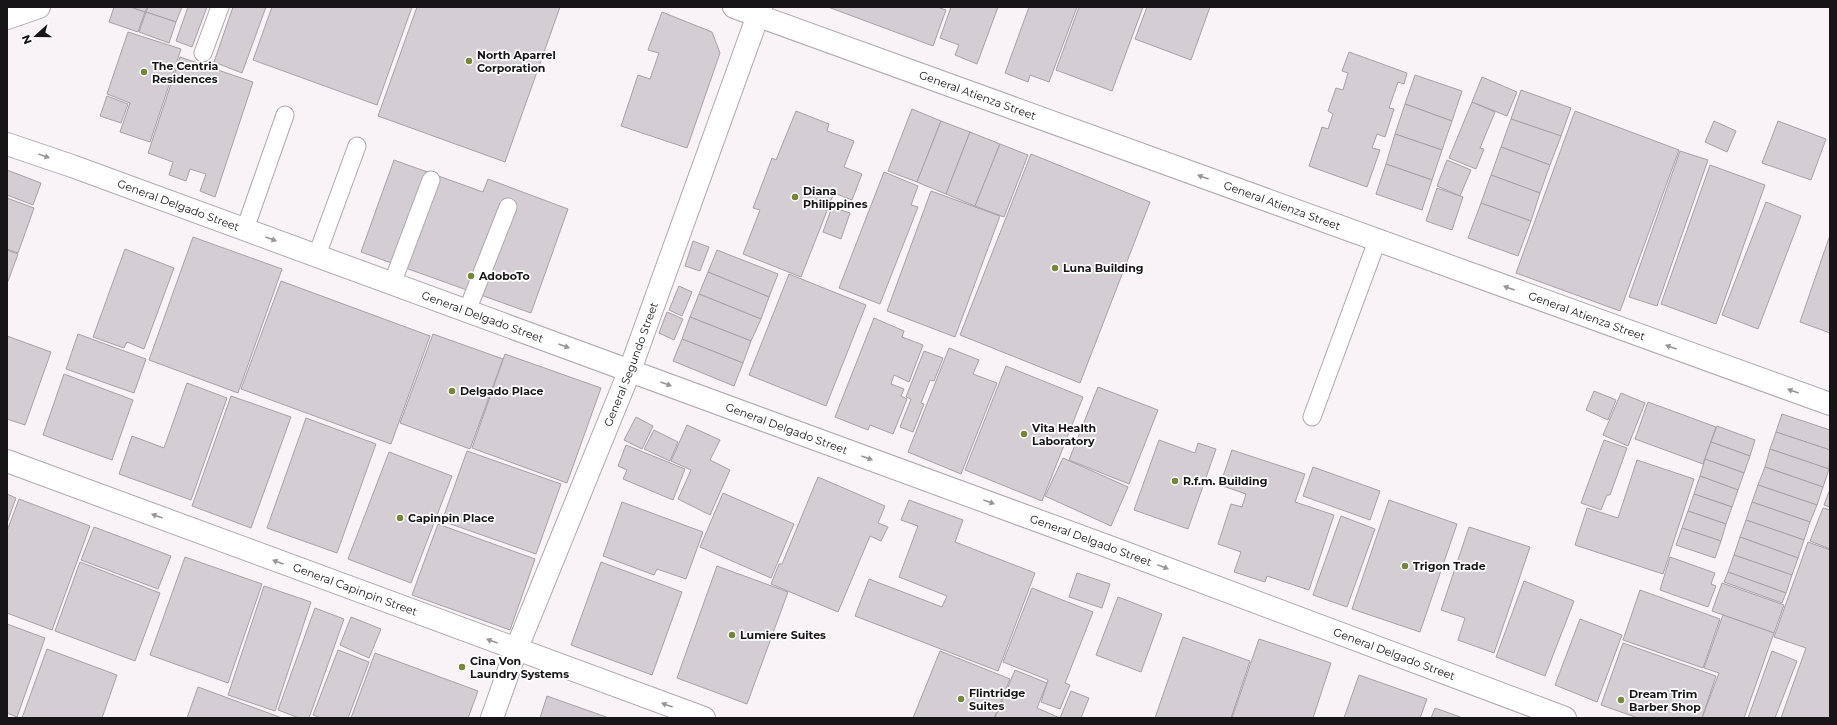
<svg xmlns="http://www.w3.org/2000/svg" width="1837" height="725" font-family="Montserrat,sans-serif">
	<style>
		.building { fill: #d4cdd3; stroke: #a7a1a6 }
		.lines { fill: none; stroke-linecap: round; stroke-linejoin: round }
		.lane-casing { stroke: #afa9ae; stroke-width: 19 }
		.street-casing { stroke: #afa9ae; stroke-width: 24 }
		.lane { stroke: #fff; stroke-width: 17 }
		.street { stroke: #fff; stroke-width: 22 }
		.oneway { fill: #979697 }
		.poi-dot { fill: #748838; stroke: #fff; stroke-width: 1.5 }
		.labels { text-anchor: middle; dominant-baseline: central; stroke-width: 3.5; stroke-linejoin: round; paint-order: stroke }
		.poi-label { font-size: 11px; font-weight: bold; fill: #171517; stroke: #fff; text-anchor: start }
		.street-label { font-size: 11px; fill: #171517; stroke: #fff }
	</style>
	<rect width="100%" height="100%" fill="#f9f3f8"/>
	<!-- building -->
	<g class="building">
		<polygon points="114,7 131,7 145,12 138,32 109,22"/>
		<polygon points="131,7 147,7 145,12"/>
		<polygon points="148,7 182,7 176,22 146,12"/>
		<polygon points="188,7 207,7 192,47 176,41"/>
		<polygon points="233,7 266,7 242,73 214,62"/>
		<polygon points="272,7 412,7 377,105 253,60"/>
		<polygon points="417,7 560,7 505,162 378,116"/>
		<polygon points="828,7 937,7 946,10 933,46"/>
		<polygon points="951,7 998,7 977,64 955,55 959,45 940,38"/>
		<polygon points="1029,7 1077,7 1049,82 1030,75 1028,82 1005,73"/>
		<polygon points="1079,7 1143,7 1112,91 1056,70"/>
		<polygon points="1147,7 1210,7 1191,60 1135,39"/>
		<polygon points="146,12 176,22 169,43 139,32"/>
		<polygon points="662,12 712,32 720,53 687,148 621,126 638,75 650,79 659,53 648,50"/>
		<polygon points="128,32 181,49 150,142 120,132 130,103 107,94"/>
		<polygon points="1349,52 1407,73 1404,84 1398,82 1389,108 1394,109 1385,137 1377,134 1372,148 1380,150 1367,187 1309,166 1322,127 1328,129 1333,114 1328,111 1336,88 1343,90 1348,73 1342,71"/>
		<polygon points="180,57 253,82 215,197 200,191 206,174 190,169 186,181 169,175 173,162 148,153"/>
		<polygon points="1415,75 1462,91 1452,121 1405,104"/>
		<polygon points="1482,77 1517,92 1507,116 1472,102"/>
		<polygon points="1521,90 1571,108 1561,136 1511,119"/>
		<polygon points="107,96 128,104 121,123 100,116"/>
		<polygon points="1472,102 1495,112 1480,148 1484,149 1476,169 1449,158"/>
		<polygon points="1405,104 1452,121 1442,150 1395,134"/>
		<polygon points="912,109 941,121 917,182 888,171"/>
		<polygon points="796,111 829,124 827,131 854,141 844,167 862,174 852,200 834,193 801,277 743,254 760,210 753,208 772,158 776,160"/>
		<polygon points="1575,111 1679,150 1620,311 1516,273"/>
		<polygon points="1511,119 1561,136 1550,165 1501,147"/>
		<polygon points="941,121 970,132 946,194 917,182"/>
		<polygon points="1714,121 1736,131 1727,152 1705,142"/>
		<polygon points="1778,121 1826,139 1811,180 1762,163"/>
		<polygon points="970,132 1000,144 975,206 946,194"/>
		<polygon points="1395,134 1442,150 1432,180 1386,164"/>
		<polygon points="1000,144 1028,155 1004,217 975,206"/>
		<polygon points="1501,147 1550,165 1540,193 1491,175"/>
		<polygon points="1680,151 1708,160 1657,306 1629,297"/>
		<polygon points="1031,154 1150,202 1080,383 960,335"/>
		<polygon points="394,160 483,192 488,179 568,209 531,313 361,252"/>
		<polygon points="1447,160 1471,170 1460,196 1437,186"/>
		<polygon points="1386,164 1432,180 1422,210 1376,194"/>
		<polygon points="1710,165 1765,185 1716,324 1661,304"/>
		<polygon points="7,170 41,183 33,205 7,195"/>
		<polygon points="884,172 918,186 911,205 918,207 880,304 839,288"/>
		<polygon points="1491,175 1540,193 1531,221 1481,203"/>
		<polygon points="1437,188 1463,197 1452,230 1426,221"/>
		<polygon points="931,191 1000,216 955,337 887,311"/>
		<polygon points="7,198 34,208 18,253 7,249"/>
		<polygon points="1766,202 1801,216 1758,329 1722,315"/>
		<polygon points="1481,203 1531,221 1518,256 1468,238"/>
		<polygon points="832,207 850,213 841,239 823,232"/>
		<polygon points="1830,235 1830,333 1800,322"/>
		<polygon points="193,237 282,269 238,393 149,360"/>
		<polygon points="693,241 709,247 700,271 685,266"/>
		<polygon points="125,249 174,268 144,349 127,342 124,348 93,337"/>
		<polygon points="7,250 18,254 7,284"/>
		<polygon points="717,250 778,274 769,297 708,272"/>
		<polygon points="708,272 769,297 761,319 699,294"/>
		<polygon points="789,274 866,305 826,406 749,375"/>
		<polygon points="281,281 430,336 391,444 241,389"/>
		<polygon points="679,286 692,292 682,316 669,310"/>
		<polygon points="699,294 761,319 751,341 690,317"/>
		<polygon points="667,312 683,319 674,340 659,333"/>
		<polygon points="690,317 751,341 743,363 682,339"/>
		<polygon points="874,318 904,331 902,337 923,345 909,382 894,375 891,384 904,389 901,396 907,399 893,434 870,425 868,430 835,417"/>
		<polygon points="78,334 146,359 134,393 66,369"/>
		<polygon points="433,334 503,359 470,449 400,423"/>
		<polygon points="7,336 51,352 25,425 7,419"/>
		<polygon points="682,339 743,363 734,386 673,361"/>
		<polygon points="949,348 979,360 973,374 997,383 961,474 908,452"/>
		<polygon points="924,351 943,358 934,381 930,380 921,403 924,404 913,432 900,427 911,399 906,397"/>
		<polygon points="505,354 601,388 567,483 472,448"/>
		<polygon points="1006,366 1083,397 1042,501 965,470"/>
		<polygon points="64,374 133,400 112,460 43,435"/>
		<polygon points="187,383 227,398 191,500 119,474 132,436 164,448"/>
		<polygon points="1098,387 1158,410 1129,484 1069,460"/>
		<polygon points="1594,391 1616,400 1608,420 1586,410"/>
		<polygon points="1621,393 1645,403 1628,446 1603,435"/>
		<polygon points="231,396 291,417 251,528 192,506"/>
		<polygon points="1648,402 1716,427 1703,464 1635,439"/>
		<polygon points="1782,414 1830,430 1830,450 1776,432"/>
		<polygon points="636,417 653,426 642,449 624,440"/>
		<polygon points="306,418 376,444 337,553 267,528"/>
		<polygon points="687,425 720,440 710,460 730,470 710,515 678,499 691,470 671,461"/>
		<polygon points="1717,426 1755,440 1750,456 1711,442"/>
		<polygon points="654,430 678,442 670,461 644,449"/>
		<polygon points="1776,432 1830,450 1829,469 1770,449"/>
		<polygon points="1159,440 1195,453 1198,443 1216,449 1188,529 1134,510"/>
		<polygon points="1604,440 1627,448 1610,495 1607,495 1601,510 1581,503"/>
		<polygon points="1711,442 1750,456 1744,473 1705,459"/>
		<polygon points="626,445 685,469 673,500 623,479 627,470 618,466"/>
		<polygon points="1770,449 1829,469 1823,487 1765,467"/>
		<polygon points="1232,450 1305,474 1295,502 1334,515 1309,590 1267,576 1265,582 1234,572 1241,552 1218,544 1231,504 1242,507 1246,494 1220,485"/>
		<polygon points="467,451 561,484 536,554 442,521"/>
		<polygon points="389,452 452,476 411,583 348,559"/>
		<polygon points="1063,458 1128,487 1111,526 1045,496"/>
		<polygon points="1705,459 1744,473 1738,490 1700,476"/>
		<polygon points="1637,460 1694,479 1663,574 1575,545 1587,508 1618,518"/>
		<polygon points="1313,467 1380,491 1370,520 1303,496"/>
		<polygon points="1765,467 1823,487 1817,505 1758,485"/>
		<polygon points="1700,476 1738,490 1732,507 1694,494"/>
		<polygon points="818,477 885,506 878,523 888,527 881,541 870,536 838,612 771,584 779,564 782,564"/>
		<polygon points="1758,485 1817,505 1810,522 1752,502"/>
		<polygon points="1830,489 1830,507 1824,505"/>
		<polygon points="723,493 794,524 771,578 700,547"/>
		<polygon points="7,494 16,498 7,523"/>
		<polygon points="1694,494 1732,507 1726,524 1688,511"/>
		<polygon points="19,499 90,526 52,630 7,613 7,531"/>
		<polygon points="909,500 963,520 955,542 1035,573 998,671 855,616 869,579 942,607 947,596 899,577 918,526 901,520"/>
		<polygon points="1389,500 1457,524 1420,632 1352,609"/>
		<polygon points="622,502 703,532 686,579 657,569 654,575 603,556"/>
		<polygon points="1752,502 1810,522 1804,540 1746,520"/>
		<polygon points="1823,508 1830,510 1830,549 1810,541"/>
		<polygon points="1688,511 1726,524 1721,541 1682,528"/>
		<polygon points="1341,516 1375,529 1347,607 1313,595"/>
		<polygon points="1746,520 1804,540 1798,558 1740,537"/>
		<polygon points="438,524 535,559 510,630 412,595"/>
		<polygon points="94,527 171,556 158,589 81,560"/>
		<polygon points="1469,527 1530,547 1494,653 1458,640 1465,618 1441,610"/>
		<polygon points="1682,528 1721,541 1715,558 1676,545"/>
		<polygon points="1740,537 1798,558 1792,575 1734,555"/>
		<polygon points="1808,542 1830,550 1830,718 1781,718 1806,648 1774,637"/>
		<polygon points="1734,555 1792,575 1786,593 1728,572"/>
		<polygon points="185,557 262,584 228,683 150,655"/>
		<polygon points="1670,557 1715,573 1711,584 1716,586 1708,607 1660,590"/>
		<polygon points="80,562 160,593 135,661 55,631"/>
		<polygon points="601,562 682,592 652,675 571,645"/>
		<polygon points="717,566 788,592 747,704 677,678"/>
		<polygon points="1728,572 1786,593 1782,603 1724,582"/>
		<polygon points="1077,573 1110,584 1102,608 1069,597"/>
		<polygon points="1524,581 1574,601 1545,676 1496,657"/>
		<polygon points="1722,583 1784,605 1774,633 1712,611"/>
		<polygon points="264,586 311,602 275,711 228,695"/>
		<polygon points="1032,588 1093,612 1065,683 1070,685 1060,709 1041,702 1048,680 1003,662"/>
		<polygon points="1640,590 1720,619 1703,668 1623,640"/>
		<polygon points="1118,597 1162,614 1141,672 1096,655"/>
		<polygon points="315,608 344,619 309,718 299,718 278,710"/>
		<polygon points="1723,615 1774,633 1744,718 1702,718 1719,673 1704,668"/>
		<polygon points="351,617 381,629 369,658 340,645"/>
		<polygon points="1580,619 1622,635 1597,702 1555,685"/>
		<polygon points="7,624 45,638 17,717 7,713"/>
		<polygon points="1183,637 1250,661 1231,718 1155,718"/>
		<polygon points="1259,639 1331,663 1313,718 1232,718"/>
		<polygon points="1623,643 1716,676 1702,718 1638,718 1601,705"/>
		<polygon points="47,649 117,675 102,718 22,718"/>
		<polygon points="338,650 369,662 348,718 321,718 313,715"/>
		<polygon points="940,651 1010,679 994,718 913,718"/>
		<polygon points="1772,651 1797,661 1775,718 1748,718"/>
		<polygon points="375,653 478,691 468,718 351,718"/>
		<polygon points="1015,670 1047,683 1037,708 1060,718 995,718"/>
		<polygon points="1359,675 1427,699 1420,718 1344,718"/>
		<polygon points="198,687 282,718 187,718"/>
		<polygon points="1071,691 1089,698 1081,718 1060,718"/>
		<polygon points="547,696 609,718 540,718"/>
		<polygon points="1435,708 1463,718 1431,718"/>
	</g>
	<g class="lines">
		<defs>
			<g id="lane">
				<polyline points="203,53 220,7"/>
				<polyline points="245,229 285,115"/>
				<polyline points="317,255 357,146"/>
				<polyline points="392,284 431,180"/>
				<polyline points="467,311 508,207"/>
				<polyline points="1312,417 1377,241"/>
			</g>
			<g id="street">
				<path id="s1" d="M734,7L1830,404"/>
				<polyline points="7,18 39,7"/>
				<path id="s2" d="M7,144L72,166L1115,549L1565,718"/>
				<path id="s3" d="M7,461L704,718"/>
				<path id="s4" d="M492,718L516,650L630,370L761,7"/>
			</g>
		</defs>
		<!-- lane casing -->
		<use href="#lane" class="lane-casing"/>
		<!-- street casing -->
		<use href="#street" class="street-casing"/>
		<!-- lane -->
		<use href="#lane" class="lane"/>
		<!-- street -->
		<use href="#street" class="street"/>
	</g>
	<!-- one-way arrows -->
	<defs><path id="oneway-solid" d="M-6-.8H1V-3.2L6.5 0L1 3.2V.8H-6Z"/></defs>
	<g class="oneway">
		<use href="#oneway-solid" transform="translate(44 156) rotate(19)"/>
		<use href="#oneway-solid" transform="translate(1203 177) rotate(-160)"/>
		<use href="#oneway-solid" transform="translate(271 239) rotate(20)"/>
		<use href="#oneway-solid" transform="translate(1509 288) rotate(-160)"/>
		<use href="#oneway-solid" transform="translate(564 346) rotate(20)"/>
		<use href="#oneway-solid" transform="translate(1671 347) rotate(-160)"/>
		<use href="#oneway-solid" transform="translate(666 384) rotate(20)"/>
		<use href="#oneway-solid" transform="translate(1793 391) rotate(-160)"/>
		<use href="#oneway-solid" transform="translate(867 458) rotate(20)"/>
		<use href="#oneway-solid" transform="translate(989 502) rotate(20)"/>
		<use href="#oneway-solid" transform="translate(157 516) rotate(-160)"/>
		<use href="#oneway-solid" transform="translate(278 562) rotate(-160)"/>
		<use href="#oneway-solid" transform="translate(1163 567) rotate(21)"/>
		<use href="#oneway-solid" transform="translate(492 641) rotate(-160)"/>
		<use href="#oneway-solid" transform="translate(667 705) rotate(-160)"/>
	</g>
	<!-- markers -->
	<g class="poi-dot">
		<circle cx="469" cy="61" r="4"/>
		<circle cx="144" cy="72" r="4"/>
		<circle cx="795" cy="197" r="4"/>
		<circle cx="1055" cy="268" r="4"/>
		<circle cx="471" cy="276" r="4"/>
		<circle cx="452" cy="391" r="4"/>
		<circle cx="1024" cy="434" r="4"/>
		<circle cx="1175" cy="481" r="4"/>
		<circle cx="400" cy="518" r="4"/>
		<circle cx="1405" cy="566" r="4"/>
		<circle cx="732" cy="635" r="4"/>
		<circle cx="462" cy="667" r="4"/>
		<circle cx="961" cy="699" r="4"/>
		<circle cx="1621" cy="700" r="4"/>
	</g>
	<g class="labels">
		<!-- poi labels -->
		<g class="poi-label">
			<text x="477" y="55">North Aparrel<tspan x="477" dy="13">Corporation</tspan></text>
			<text x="152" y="66">The Centria<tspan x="152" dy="13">Residences</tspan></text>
			<text x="803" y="191">Diana<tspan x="803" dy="13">Philippines</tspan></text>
			<text x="1063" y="268">Luna Building</text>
			<text x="479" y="276">AdoboTo</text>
			<text x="460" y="391">Delgado Place</text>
			<text x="1032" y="428">Vita Health<tspan x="1032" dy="13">Laboratory</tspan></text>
			<text x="1183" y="481">R.f.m. Building</text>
			<text x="408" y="518">Capinpin Place</text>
			<text x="1413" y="566">Trigon Trade</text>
			<text x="740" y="635">Lumiere Suites</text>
			<text x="470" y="661">Cina Von<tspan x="470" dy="13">Laundry Systems</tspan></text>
			<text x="969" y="693">Flintridge<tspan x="969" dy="13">Suites</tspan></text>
			<text x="1629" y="694">Dream Trim<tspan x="1629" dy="13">Barber Shop</tspan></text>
		</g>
		<!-- street labels -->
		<g class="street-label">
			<text stroke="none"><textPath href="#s1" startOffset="259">General Atienza Street</textPath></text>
			<text stroke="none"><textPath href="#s2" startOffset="182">General Delgado Street</textPath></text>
			<text stroke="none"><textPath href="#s1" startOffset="583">General Atienza Street</textPath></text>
			<text stroke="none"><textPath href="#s1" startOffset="907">General Atienza Street</textPath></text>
			<text stroke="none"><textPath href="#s2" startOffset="506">General Delgado Street</textPath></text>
			<text stroke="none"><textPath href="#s4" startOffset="380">General Segundo Street</textPath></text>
			<text stroke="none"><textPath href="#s2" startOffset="830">General Delgado Street</textPath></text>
			<text stroke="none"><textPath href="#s2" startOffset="1154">General Delgado Street</textPath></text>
			<text stroke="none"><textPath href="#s3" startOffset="371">General Capinpin Street</textPath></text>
			<text stroke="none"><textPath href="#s2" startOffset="1478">General Delgado Street</textPath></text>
		</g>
	</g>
	<!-- border -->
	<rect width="1837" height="725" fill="none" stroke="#171517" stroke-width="16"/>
	<!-- north arrow -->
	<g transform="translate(36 36) rotate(249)" stroke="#ffffff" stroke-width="3" paint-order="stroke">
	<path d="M0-3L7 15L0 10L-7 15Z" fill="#171517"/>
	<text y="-6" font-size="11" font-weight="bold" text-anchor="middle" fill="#171517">N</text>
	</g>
</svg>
